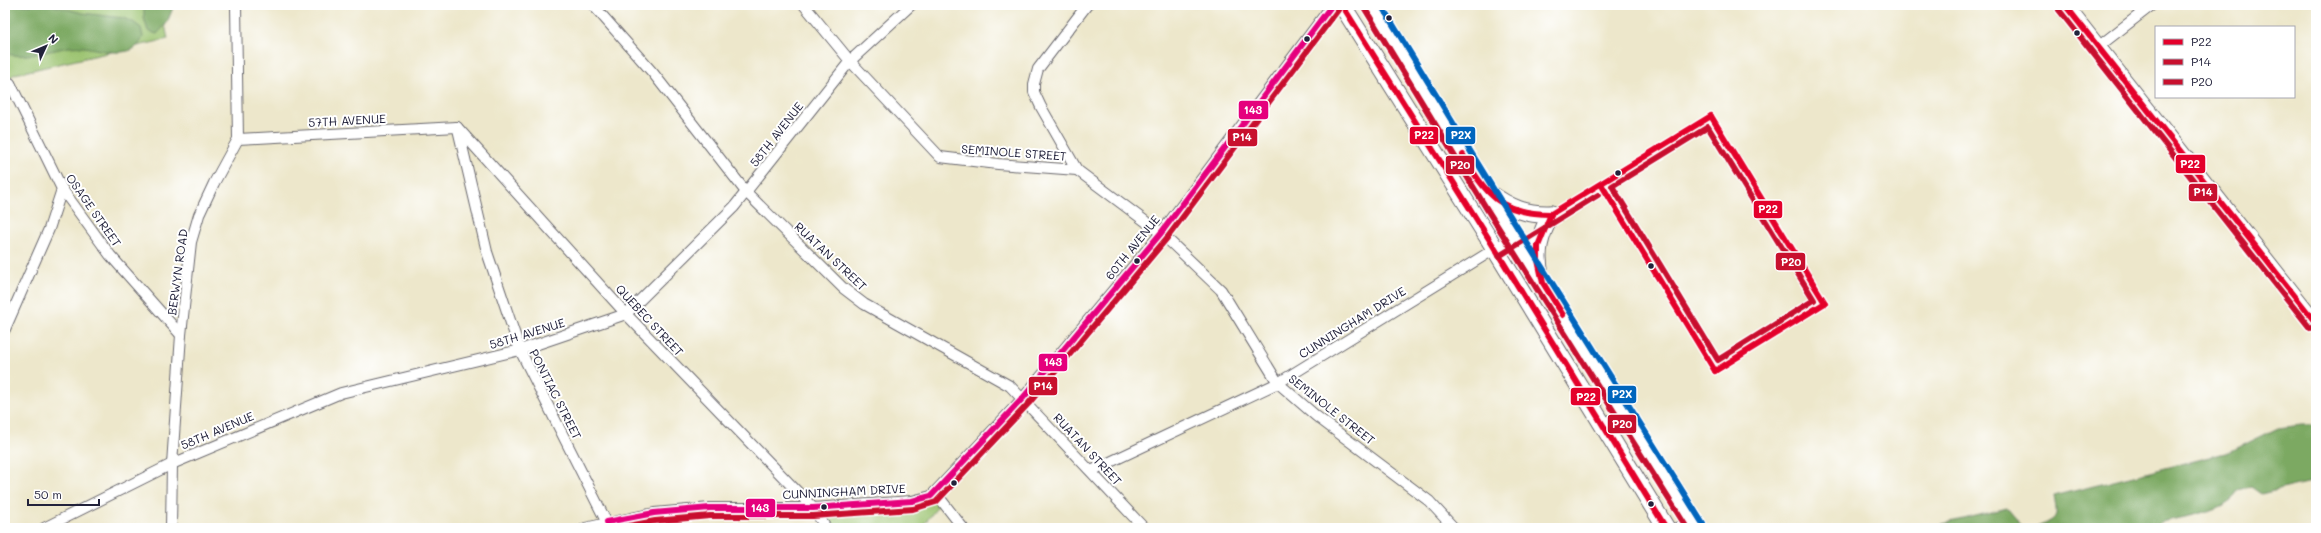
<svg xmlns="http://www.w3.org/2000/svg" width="2321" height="533" font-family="Mali,sans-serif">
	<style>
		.green { fill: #9bc36f; stroke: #5e7255 }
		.forest { fill: #7ca962; stroke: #4f664e }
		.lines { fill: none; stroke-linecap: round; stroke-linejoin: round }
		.street-casing { stroke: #69676d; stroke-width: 12 }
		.secondary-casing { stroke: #69676d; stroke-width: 17 }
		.primary-casing { stroke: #69676d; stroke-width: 19 }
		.street { stroke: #fff; stroke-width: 10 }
		.secondary { stroke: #fff; stroke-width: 15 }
		.primary { stroke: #fff; stroke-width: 17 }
		.bus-1-casing { stroke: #fff; stroke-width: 9 }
		.bus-2-casing { stroke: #fff; stroke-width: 9 }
		.bus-3-casing { stroke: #fff; stroke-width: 9 }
		.bus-4-casing { stroke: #fff; stroke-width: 9 }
		.bus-5-casing { stroke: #fff; stroke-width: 9 }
		.bus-1 { stroke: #e4002b; stroke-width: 6 }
		.bus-2 { stroke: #c8102e; stroke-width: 6 }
		.bus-3 { stroke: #c8102e; stroke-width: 6 }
		.bus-4 { stroke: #0065bd; stroke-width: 6 }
		.bus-5 { stroke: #e5007d; stroke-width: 6 }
		.bus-dot { fill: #22223b; stroke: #fff; stroke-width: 1.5 }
		.labels { text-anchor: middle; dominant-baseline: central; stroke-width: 4; stroke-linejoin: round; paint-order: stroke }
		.street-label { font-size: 12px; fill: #22223b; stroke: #fff }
		.line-badge { stroke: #fff; stroke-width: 1.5 }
		.badge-label { font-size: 11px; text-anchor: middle; font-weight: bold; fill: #fff }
	</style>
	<rect width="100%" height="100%" fill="#fff"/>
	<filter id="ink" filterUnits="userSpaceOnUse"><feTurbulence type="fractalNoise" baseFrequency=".025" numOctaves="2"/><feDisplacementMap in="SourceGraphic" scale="8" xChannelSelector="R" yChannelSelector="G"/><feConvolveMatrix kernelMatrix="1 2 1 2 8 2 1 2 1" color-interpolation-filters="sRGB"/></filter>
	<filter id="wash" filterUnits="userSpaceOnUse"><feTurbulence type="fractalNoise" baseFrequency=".012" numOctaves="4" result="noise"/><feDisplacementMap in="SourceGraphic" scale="16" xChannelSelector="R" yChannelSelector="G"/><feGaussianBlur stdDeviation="0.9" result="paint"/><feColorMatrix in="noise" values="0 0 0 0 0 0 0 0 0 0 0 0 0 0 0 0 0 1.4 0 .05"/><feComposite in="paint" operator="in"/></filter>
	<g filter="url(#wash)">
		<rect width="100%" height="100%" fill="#ede7cb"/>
		<!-- green -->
		<g class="green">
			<polygon points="5,5 161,5 168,39 15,74 5,81"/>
			<polygon points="927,498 942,501 921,528 826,528 813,508"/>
		</g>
		<!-- forest -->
		<g class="forest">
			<path d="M5,5H51L82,13L123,18L133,22L141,28L143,37C140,44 136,49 128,51C109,56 89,44 69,47C52,50 20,60 5,53Z"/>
			<polygon points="144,5 174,5 167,23 157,34 148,31 144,18"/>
			<path d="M2301,425H2316V481L2261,494L2251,487L2238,491C2230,511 2181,517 2161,522L2155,528H2035C2056,518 2059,521 2054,496L2229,452L2278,428Z"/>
			<polygon points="2007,508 2024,528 1926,528"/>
		</g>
	</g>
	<g filter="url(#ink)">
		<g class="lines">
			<defs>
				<g id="street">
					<polyline points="593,5 653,73 746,192 843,288 864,304 1010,386 1144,528"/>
					<polyline points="804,5 850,61 940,157 998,164 1077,170 1161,233 1221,290 1278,383 1316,416 1429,501 1454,528"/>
					<polyline points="2098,47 2152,5"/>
					<polyline points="10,83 62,189 110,255 181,335"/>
					<polyline points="457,127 626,314 813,508 826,528"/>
					<polyline points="458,129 487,252 520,350 609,527"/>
					<polyline points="238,139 457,127"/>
					<polyline points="1077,170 1041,107 1034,92 1034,84 1038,69 1087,5"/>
					<polyline points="5,329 49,229 62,189"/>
					<polyline points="1091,471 1278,383 1514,237"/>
					<polyline points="935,492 963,528"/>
					<polyline points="44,528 172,464 341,393 520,350 626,314 734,207 850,61 911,5"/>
					<polyline points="171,528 172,464 181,335 191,242 199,215 214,183 238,139 236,5"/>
					<polyline points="585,528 654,513 710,508 813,508 912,501 931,496 1023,398 1161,233 1332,5"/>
					<polyline points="1677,528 1691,520"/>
				</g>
				<polyline id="secondary" points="2065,5 2316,323"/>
				<g id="primary">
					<polyline points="1342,5 1489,239 1666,528"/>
					<polyline points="1372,5 1495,207 1696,528"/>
					<path d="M1489,193C1510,208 1526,215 1551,214"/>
					<path d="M1541,277C1534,253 1540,235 1551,214"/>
				</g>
			</defs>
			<!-- street casing -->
			<use href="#street" class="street-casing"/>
			<!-- secondary casing -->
			<use href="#secondary" class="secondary-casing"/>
			<!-- primary casing -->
			<use href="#primary" class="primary-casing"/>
			<!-- street -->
			<use href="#street" class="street"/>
			<!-- secondary -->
			<use href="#secondary" class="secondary"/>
			<!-- primary -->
			<use href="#primary" class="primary"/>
			<defs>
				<g id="bus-1">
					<polyline points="1342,5 1489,239 1666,528"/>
					<polyline points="2065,5 2316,323"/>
					<polyline points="1711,116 1825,303"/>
					<path d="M1463,155C1486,195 1501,214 1551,214"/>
					<polyline points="1601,184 1715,371"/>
					<polyline points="1563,315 1543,283 1538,260 1538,246 1551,214 1711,116"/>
					<polyline points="1715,371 1825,303"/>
				</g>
				<g id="bus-2">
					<polyline points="2059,10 2310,328"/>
					<polyline points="618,528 655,521 710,516 813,516 913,509 936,502 1029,403 1167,238 1338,10"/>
				</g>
				<g id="bus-3">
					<polyline points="1365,9 1488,211 1687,528"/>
					<polygon points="1708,127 1814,300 1718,360 1612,186"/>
					<polyline points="1499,256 1598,195"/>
				</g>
				<polyline id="bus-4" points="1381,5 1502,203 1703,524"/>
				<polyline id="bus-5" points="610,528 607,522 654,513 710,508 813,508 912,501 931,496 1023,398 1161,233 1332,5"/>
			</defs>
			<!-- bus-1 casing -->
			<use href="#bus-1" class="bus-1-casing"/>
			<!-- bus-2 casing -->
			<use href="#bus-2" class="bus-2-casing"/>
			<!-- bus-3 casing -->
			<use href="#bus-3" class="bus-3-casing"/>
			<!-- bus-4 casing -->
			<use href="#bus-4" class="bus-4-casing"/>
			<!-- bus-5 casing -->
			<use href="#bus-5" class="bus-5-casing"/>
			<!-- bus-1 -->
			<use href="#bus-1" class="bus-1"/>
			<!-- bus-2 -->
			<use href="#bus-2" class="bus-2"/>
			<!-- bus-3 -->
			<use href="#bus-3" class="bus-3"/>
			<!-- bus-4 -->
			<use href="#bus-4" class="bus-4"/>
			<!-- bus-5 -->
			<use href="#bus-5" class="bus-5"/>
		</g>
	</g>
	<!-- markers -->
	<g class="bus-dot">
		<circle cx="1389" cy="18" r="3.5"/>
		<circle cx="2077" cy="33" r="3.5"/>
		<circle cx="1307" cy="39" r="3.5"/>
		<circle cx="1618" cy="173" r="3.5"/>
		<circle cx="1137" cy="261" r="3.5"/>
		<circle cx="1651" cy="266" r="3.5"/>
		<circle cx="954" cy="483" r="3.5"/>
		<circle cx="1651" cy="504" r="3.5"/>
		<circle cx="824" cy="507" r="3.5"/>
	</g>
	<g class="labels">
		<!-- street labels -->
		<g class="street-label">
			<text transform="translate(347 120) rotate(-3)">57TH AVENUE</text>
			<text transform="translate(776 134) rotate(-52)">58TH AVENUE</text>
			<text transform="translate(1014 152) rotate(4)">SEMINOLE STREET</text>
			<text transform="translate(94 210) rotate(55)">OSAGE STREET</text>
			<text transform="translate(1132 247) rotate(-51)">60TH AVENUE</text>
			<text transform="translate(831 256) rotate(43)">RUATAN STREET</text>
			<text transform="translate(177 272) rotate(-82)">BERWYN ROAD</text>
			<text transform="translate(650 320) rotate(47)">QUEBEC STREET</text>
			<text transform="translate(1352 322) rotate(-32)">CUNNINGHAM DRIVE</text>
			<text transform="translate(527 333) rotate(-17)">58TH AVENUE</text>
			<text transform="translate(556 394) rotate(63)">PONTIAC STREET</text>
			<text transform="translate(1332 409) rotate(38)">SEMINOLE STREET</text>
			<text transform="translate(217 430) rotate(-23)">58TH AVENUE</text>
			<text transform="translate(1088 449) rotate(47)">RUATAN STREET</text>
			<text transform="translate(844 491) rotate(-3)">CUNNINGHAM DRIVE</text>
		</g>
	</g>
	<g class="line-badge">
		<rect x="1238" y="100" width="31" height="20" rx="4" fill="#e5007d"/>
		<rect x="1409" y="126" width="30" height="19" rx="4" fill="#e4002b"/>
		<rect x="1445" y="126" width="31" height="19" rx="4" fill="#0065bd"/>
		<rect x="1227" y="128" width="31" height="19" rx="4" fill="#c8102e"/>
		<rect x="2175" y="154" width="31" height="20" rx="4" fill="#e4002b"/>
		<rect x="1445" y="155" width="30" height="20" rx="4" fill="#c8102e"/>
		<rect x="2188" y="183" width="30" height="19" rx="4" fill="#c8102e"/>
		<rect x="1753" y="200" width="30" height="19" rx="4" fill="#e4002b"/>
		<rect x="1775" y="252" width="31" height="19" rx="4" fill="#c8102e"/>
		<rect x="1038" y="353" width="30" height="19" rx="4" fill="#e5007d"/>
		<rect x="1028" y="376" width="30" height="20" rx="4" fill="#c8102e"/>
		<rect x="1607" y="385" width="30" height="19" rx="4" fill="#0065bd"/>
		<rect x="1570" y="387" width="31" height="19" rx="4" fill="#e4002b"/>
		<rect x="1607" y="414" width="30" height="20" rx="4" fill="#c8102e"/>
		<rect x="745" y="498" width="31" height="20" rx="4" fill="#e5007d"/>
	</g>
	<g class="badge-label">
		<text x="1253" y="114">143</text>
		<text x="1424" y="139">P22</text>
		<text x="1461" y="139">P2X</text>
		<text x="1242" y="141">P14</text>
		<text x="2190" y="168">P22</text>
		<text x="1460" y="169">P20</text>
		<text x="2203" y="196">P14</text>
		<text x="1768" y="213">P22</text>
		<text x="1791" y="266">P20</text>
		<text x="1053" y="366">143</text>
		<text x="1043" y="390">P14</text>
		<text x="1622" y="398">P2X</text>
		<text x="1586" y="401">P22</text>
		<text x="1622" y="428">P20</text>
		<text x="760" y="512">143</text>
	</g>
	<!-- margin -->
	<rect width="2321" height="533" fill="none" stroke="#fff" stroke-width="20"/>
	<!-- legend -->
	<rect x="2155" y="26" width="140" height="72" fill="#ffffff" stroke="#a7a7b1"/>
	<rect x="2163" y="39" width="20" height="6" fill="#e4002b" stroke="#a7a7b1"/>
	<text x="2191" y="46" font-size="12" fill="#22223b">P22</text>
	<rect x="2163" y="59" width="20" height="6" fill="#c8102e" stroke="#a7a7b1"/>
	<text x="2191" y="66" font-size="12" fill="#22223b">P14</text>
	<rect x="2163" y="79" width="20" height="6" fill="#c8102e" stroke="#a7a7b1"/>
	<text x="2191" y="86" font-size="12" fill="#22223b">P20</text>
	<!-- north arrow -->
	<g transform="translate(46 46) rotate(46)" stroke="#ffffff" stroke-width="3" paint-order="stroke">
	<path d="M0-3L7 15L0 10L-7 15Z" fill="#22223b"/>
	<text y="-6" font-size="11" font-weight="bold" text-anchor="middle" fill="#22223b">N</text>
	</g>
	<!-- scale -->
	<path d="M28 499v6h71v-6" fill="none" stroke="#22223b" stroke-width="2"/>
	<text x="34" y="499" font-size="12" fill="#22223b" stroke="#ffffff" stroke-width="3" paint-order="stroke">50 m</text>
</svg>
